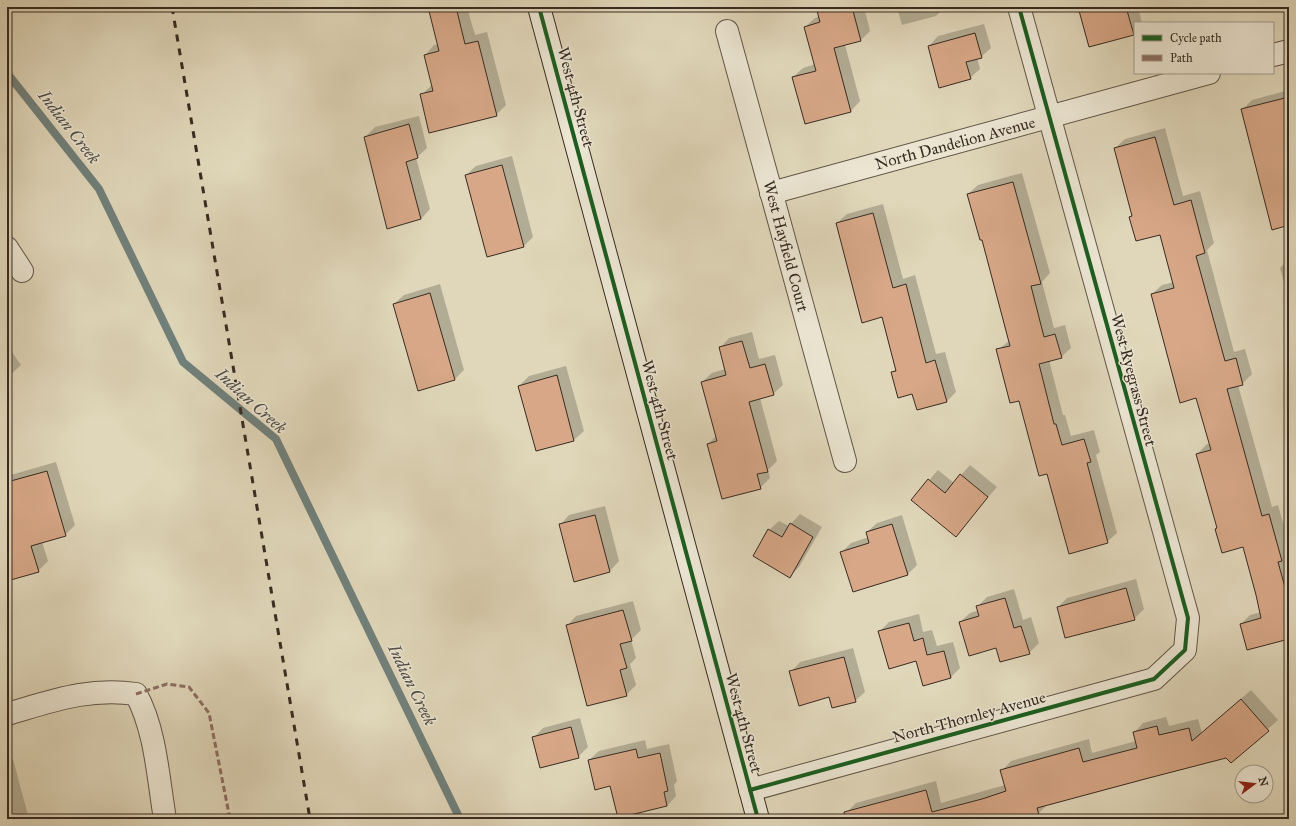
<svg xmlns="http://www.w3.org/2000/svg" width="1296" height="826" font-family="'IM FELL Great Primer',serif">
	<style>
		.shadow { fill: #0003 }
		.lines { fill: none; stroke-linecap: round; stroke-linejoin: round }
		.stream { stroke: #70807b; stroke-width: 8 }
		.building { fill: #d7a787; stroke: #372b21 }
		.street-casing { stroke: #615647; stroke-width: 24 }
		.secondary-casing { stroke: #372b21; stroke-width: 24 }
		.street { stroke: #ebe5d2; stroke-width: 22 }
		.secondary { stroke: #ebe5d2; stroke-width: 22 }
		.rail { stroke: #372b21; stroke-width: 3; stroke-dasharray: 7 7; stroke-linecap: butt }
		.quiet { stroke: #8d6e63; stroke-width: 3; stroke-dasharray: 6 3; stroke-linecap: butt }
		.cycleway-casing { stroke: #ebe5d2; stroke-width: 6 }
		.cycleway { stroke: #1b5e20; stroke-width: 4 }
		.labels { text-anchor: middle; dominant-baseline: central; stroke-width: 3; stroke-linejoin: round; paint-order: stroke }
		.street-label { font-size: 16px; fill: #372b21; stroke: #ebe5d2 }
		.water-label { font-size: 17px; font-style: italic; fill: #4f4e46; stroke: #ebe5d2 }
	</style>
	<rect width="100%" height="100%" fill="#e0d7ba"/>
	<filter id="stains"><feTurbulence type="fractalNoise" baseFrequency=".005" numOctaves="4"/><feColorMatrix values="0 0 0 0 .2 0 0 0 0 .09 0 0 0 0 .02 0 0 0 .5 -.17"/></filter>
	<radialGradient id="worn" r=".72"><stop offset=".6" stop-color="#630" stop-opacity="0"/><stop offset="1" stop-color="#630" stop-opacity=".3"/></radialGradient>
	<!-- shadow -->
	<g class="shadow">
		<polygon points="429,7 467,7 475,35 487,32 506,105 496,115 421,95 432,85 425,55 434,45 439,44"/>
		<polygon points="817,7 864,7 870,31 861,40 845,45 860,101 851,111 805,123 793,77 803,68 815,64 805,27 815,18 820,16"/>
		<polygon points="897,7 945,7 936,16 902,25"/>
		<polygon points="1079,7 1138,7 1142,23 1135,23 1135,32 1133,34"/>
		<polygon points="1215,7 1227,7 1216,10"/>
		<polygon points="984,24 991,48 981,57 977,58 980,69 970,78 929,46 938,36"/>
		<polygon points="1289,90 1289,224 1242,110 1252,100"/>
		<polygon points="419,116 427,148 416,158 430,209 421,219 365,137 375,127"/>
		<polygon points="1165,128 1183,196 1200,191 1214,243 1207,250 1234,352 1245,349 1252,374 1242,384 1238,385 1272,507 1278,505 1289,544 1289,638 1241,624 1250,615 1261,612 1244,546 1216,529 1218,527 1197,454 1207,444 1210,444 1197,397 1152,294 1162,285 1174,282 1161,234 1130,217 1133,215 1115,148 1125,139"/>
		<polygon points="512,156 533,237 524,246 466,175 476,166"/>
		<polygon points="1022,173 1050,273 1042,282 1054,328 1065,325 1071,348 1061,357 1049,360 1063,415 1065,415 1071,436 1094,430 1100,452 1096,455 1117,533 1107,542 1048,473 998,350 1010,340 983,239 968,194 978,185"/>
		<polygon points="883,204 903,279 915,275 936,354 945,352 956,392 946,402 913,393 892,373 896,369 883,316 837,223 847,214"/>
		<polygon points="1289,259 1289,301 1280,268"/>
		<polygon points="440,284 464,370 455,379 394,304 404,295"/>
		<polygon points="752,332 759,359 775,355 783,385 773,394 760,398 777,461 768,470 770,478 760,488 708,444 716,436 702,382 712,373 725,369 720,348 729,338"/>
		<polygon points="7,345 21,365 7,378"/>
		<polygon points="566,366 584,431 574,440 537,450 519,386 529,376"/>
		<polygon points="56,462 75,525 65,535 42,542 48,561 38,571 7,580 7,476"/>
		<polygon points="970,465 997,487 956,535 912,500 938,470 954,483"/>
		<polygon points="605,506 619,561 610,571 575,580 560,525 569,515"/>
		<polygon points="800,514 822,527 799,567 790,576 769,530 779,521 789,526"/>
		<polygon points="902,515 917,565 908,574 842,552 851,543 869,537 867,532 877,523"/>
		<polygon points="1136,579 1144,609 1134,619 1058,607 1067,598"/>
		<polygon points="1014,589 1023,620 1031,617 1039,643 1029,653 997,647 960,622 970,613 979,610 978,606 987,597"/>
		<polygon points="633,601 641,630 631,640 636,658 630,664 636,685 626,695 567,626 576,616"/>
		<polygon points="919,614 923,632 932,630 937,646 953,642 960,668 951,677 924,685 917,660 879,632 889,622"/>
		<polygon points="853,648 865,692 855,701 830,696 791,672 800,662"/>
		<polygon points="1251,690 1278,720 1231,762 1226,756 1048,804 1038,814 1019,819 849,819 847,812 856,803 936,781 941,803 1005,785 1002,771 1011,761 1089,739 1092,753 1136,741 1134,733 1143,723 1166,717 1169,726 1198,719 1202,733"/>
		<polygon points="580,718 588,747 578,757 533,738 543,728"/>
		<polygon points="645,740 647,749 669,744 677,781 674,785 676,796 667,806 611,785 589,760 599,751"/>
		<polygon points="13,759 29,819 7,819 7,760"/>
	</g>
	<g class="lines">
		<!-- stream -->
		<polyline class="stream" points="7,73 99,189 183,362 276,439 460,819"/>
	</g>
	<!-- building -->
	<g class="building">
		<polygon points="428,7 456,7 465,44 478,41 497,116 429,133 420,94 433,91 424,55 439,51"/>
		<polygon points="816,7 852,7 861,41 834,48 851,112 805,124 792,77 816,71 804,27 820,22"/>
		<polygon points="1078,7 1126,7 1134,35 1089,47"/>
		<polygon points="975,33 982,58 966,62 971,79 939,88 928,46"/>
		<polygon points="1289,97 1289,225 1272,230 1241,109"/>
		<polygon points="409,124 418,158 406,162 421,219 387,229 364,137"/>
		<polygon points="1155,137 1174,205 1191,200 1205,253 1196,256 1225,361 1236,358 1243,385 1227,389 1262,516 1269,514 1282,561 1278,562 1289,602 1289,639 1247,650 1240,624 1261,618 1256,595 1243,547 1222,553 1215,529 1217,528 1196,454 1211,450 1196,398 1180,403 1151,294 1174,288 1160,235 1136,241 1129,217 1132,216 1114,148"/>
		<polygon points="502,165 524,247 487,257 465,175"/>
		<polygon points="1013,182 1041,284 1031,286 1044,337 1055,334 1062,358 1039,364 1054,424 1056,424 1062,445 1084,439 1091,462 1087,463 1108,543 1069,554 1047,474 1039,476 1019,401 1010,403 996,349 1010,346 982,240 980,240 967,194"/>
		<polygon points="873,213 893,288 906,284 926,363 935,360 947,402 917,410 912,394 898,398 891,372 896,371 882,317 862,323 836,223"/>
		<polygon points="430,293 455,380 418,391 393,304"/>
		<polygon points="742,341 750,368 765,364 774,395 749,402 768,472 757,474 761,489 722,499 707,444 717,441 701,382 726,375 719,347"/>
		<polygon points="557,375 574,441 536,451 518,386"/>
		<polygon points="47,471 66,536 31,546 39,572 7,581 7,482"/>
		<polygon points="960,474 988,497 956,537 911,500 928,479 945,493"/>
		<polygon points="595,515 610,572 574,582 559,524"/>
		<polygon points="790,523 813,537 790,578 753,556 768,529 782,537"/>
		<polygon points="892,524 908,575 853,592 840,552 869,543 866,532"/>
		<polygon points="1126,588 1135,620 1065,638 1057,607"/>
		<polygon points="1005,598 1014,628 1021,626 1030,654 1000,662 996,648 969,656 959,622 979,616 976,606"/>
		<polygon points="623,610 632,641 620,644 627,668 620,670 627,696 587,706 566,625"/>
		<polygon points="909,623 914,641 923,638 927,655 944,651 951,678 923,686 916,661 889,669 878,631"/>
		<polygon points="844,657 856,702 832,708 829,697 799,706 789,671"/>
		<polygon points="1241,699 1269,731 1231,763 1226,758 1145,779 1037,808 1039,815 1023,819 845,819 844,812 926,790 932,812 982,799 1006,791 1000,770 1079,748 1083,762 1137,748 1133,732 1157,726 1159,735 1189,728 1192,741"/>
		<polygon points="571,727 579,758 540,768 532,737"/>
		<polygon points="636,749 638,758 660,753 668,791 664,792 667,806 618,818 610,786 595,790 588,760"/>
	</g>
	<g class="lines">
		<defs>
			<g id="street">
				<polyline points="727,31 845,461"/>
				<polyline points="1273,55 1289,51"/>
				<polyline points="771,193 1209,73"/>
				<polyline points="7,248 22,271"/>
				<path d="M7,714C52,701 89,687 136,694C156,731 158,778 165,819"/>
				<polyline points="750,790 1154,679 1185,650 1188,618 1019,7"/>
			</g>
			<polyline id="secondary" points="539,7 758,819"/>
		</defs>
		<!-- street casing -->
		<use href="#street" class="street-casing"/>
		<!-- secondary casing -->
		<use href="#secondary" class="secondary-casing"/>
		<!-- street -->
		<use href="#street" class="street"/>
		<!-- secondary -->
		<use href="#secondary" class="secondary"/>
		<!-- rail -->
		<polyline class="rail" points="172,7 310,819"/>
		<!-- quiet -->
		<polyline class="quiet" points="136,694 167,684 189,687 209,713 230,819"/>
		<defs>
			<g id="cycleway">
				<polyline points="539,7 758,819"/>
				<polyline points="750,790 1154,679 1185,650 1188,618 1019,7"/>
			</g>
		</defs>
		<!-- cycleway casing -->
		<use href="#cycleway" class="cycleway-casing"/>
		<!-- cycleway -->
		<use href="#cycleway" class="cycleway"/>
	</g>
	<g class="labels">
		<!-- street labels -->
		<g class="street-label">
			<text transform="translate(576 97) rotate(75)">West 4th Street</text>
			<text transform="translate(955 143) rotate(-15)">North Dandelion Avenue</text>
			<text transform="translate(786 246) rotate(75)">West Hayfield Court</text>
			<text transform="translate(1134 380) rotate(75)">West Ryegrass Street</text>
			<text transform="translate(660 410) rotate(75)">West 4th Street</text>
			<text transform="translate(969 717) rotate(-15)">North Thornley Avenue</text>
			<text transform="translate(744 723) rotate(75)">West 4th Street</text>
		</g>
		<!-- water labels -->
		<g class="water-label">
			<text transform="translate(69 127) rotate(52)">Indian Creek</text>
			<text transform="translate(251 401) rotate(42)">Indian Creek</text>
			<text transform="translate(412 685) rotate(64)">Indian Creek</text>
		</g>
	</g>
	<!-- margin -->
	<rect width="1296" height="826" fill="none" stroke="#e0d7ba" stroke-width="24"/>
	<rect x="8" y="8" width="1280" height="810" fill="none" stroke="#372b21" stroke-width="2"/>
	<rect x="12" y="12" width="1272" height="802" fill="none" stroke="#372b21"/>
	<!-- legend -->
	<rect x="1134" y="22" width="140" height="52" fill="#ebe5d2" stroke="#a39b8b"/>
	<rect x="1142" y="35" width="20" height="6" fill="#1b5e20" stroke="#a39b8b"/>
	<text x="1170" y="42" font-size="12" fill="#372b21">Cycle path</text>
	<rect x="1142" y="55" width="20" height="6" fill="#8d6e63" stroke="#a39b8b"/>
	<text x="1170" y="62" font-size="12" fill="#372b21">Path</text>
	<!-- north arrow -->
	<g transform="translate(1254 784) rotate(75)"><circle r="19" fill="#ebe5d2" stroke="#a39b8b"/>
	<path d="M0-3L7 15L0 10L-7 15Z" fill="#8f2418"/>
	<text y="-6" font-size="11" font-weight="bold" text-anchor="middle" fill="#372b21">N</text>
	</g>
	<rect width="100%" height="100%" filter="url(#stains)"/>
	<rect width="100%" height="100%" fill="url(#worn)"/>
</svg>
